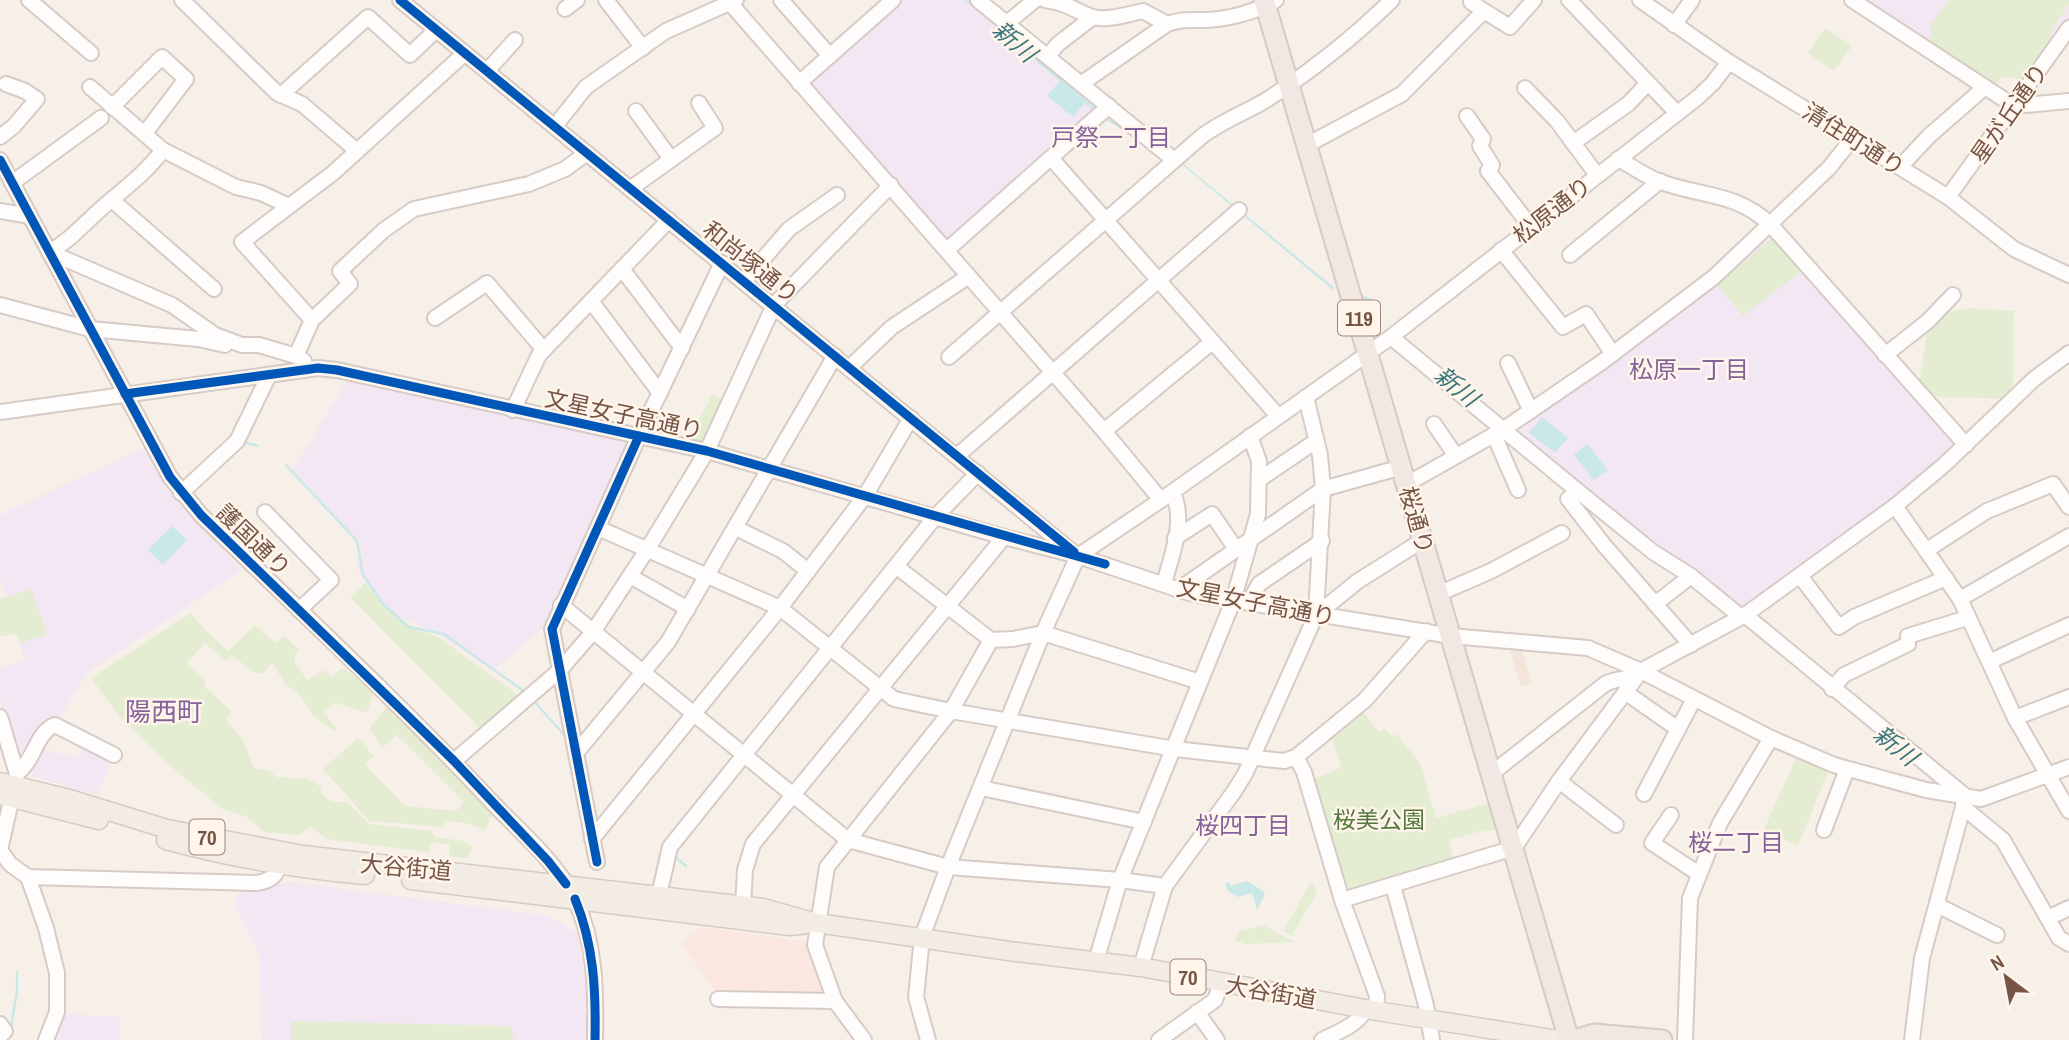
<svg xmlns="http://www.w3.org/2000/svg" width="2069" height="1040" font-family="'Archivo Narrow','Noto Sans JP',sans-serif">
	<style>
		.residential { fill: #f3e5d9 }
		.commercial { fill: #fbe7df }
		.education { fill: #f2e7f2 }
		.green { fill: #e4edd2 }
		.water { fill: #cae8e8 }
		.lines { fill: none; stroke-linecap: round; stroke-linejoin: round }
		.stream { stroke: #cae8e8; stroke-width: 2.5 }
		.minor-casing { stroke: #d6cbc6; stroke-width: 18 }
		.major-casing { stroke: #d6cac4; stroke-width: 21 }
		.highway-casing { stroke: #d6cac4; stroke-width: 23 }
		.minor { stroke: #fefdfc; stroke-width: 14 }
		.major { stroke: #f3ece4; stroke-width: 18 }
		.highway { stroke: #f1e7e3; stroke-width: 19 }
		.cycleway-casing { stroke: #fff5ea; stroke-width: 13 }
		.cycleway { stroke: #0057b8; stroke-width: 9 }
		.labels { text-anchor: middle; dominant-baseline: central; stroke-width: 5; stroke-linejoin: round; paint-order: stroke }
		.shield { fill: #fff5ea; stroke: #9f8578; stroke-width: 2 }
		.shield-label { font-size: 21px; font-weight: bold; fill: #765547 }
		.street-label { font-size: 23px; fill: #765547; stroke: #fff5ea }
		.park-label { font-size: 23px; fill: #52773c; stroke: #fff5ea }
		.water-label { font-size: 24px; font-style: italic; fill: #3a767d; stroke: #fff5ea }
		.neighbourhood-label { font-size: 24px; fill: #84639a; stroke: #fff5ea }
		.quarter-label { font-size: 26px; fill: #84639a; stroke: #fff5ea }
	</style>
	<rect width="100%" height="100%" fill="#f7f0e9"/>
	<!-- residential -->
	<polygon class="residential" points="1521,647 1532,684 1521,687 1510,651"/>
	<!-- commercial -->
	<polygon class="commercial" points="702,927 808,942 813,947 827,991 825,995 719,996 681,944"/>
	<!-- education -->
	<g class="education">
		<polygon points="899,0 965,0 1102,106 947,242 805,85"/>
		<polygon points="1856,0 2069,0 2069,25 2026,85 2013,77 2001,78 1994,88"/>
		<polygon points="1771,231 1960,446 1880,509 1742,612 1515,429 1654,333 1753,249"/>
		<polygon points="349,378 531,420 633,439 553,610 541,629 493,671 438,634 394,614 376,598 358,570 356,561 360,542 291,473"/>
		<polygon points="145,447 178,502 242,570 87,673 58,720 44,719 46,726 21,767 0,700 0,668 25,660 17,633 0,637 0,598 6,596 0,577 0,515"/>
		<polygon points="85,741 114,758 97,795 31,776 44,749 77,758"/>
		<polygon points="291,882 549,916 578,933 588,999 587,1040 261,1040 260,957 235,905 236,897 242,890"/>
		<polygon points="66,1014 120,1017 120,1040 54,1040"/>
	</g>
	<!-- green -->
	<g class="green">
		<polygon points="1949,0 2069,0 2069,5 2049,34 2055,38 2023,83 2013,77 2001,78 1993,87 1926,45 1931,38 1931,24"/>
		<polygon points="1825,28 1852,46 1834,71 1808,53"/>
		<polygon points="1773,237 1802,271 1743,316 1717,285"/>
		<polygon points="1968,308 2014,311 2013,388 2003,399 1931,396 1919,384 1928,328 1941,314"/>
		<polygon points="712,395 726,401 706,442 689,439"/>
		<polygon points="365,583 384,605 409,627 438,637 521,697 482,730 350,597"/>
		<polygon points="31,589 47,635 20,643 16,633 0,637 0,599"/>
		<polygon points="190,613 207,632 228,651 255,625 275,643 285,636 299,650 295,655 295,664 308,680 323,670 331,677 343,668 374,692 367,713 336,703 323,712 337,728 334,731 314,716 297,692 286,685 272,663 263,673 254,673 232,655 225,661 205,643 187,663 206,681 203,685 231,711 226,720 243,740 254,768 269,770 276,777 307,779 320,786 322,794 331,802 347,802 369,824 432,831 435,837 463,841 473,847 467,858 450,857 449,844 430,843 429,852 326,839 310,826 300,835 264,832 247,817 222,809 175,770 122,719 91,678"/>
		<polygon points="388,705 494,811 485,830 466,823 445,821 441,827 370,821 323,769 358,738 373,756 365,765 405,806 456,811 464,802 397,735 383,747 369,729"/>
		<polygon points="1361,709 1379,732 1384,728 1392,737 1396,734 1420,763 1436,818 1489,803 1497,829 1486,832 1485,830 1449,840 1455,864 1348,896 1310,781 1341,767 1331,734"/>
		<polygon points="1798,754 1830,767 1798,845 1763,831"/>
		<polygon points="1313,882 1317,892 1292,936 1284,931 1310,883"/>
		<polygon points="1263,925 1295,942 1243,944 1242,942 1235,942 1240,931"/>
		<polygon points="291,1021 510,1026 514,1040 291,1040"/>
	</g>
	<!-- water -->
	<g class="water">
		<polygon points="1060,81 1086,102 1073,117 1047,96"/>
		<polygon points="1181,162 1335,288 1333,290 1180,163"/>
		<polygon points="1542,417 1568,438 1555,453 1529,433"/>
		<polygon points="1587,444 1608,470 1594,480 1574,455"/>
		<polygon points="172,526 187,540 163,565 148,550"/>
		<polygon points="1247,881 1263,891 1265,895 1257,910 1252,893 1238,897 1228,891 1225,883 1229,882 1230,886"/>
	</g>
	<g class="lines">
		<!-- stream -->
		<g class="stream">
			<polyline points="967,0 1095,110"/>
			<polyline points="1102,116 1133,135"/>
			<polyline points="1359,295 1372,301"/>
			<polyline points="244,442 258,446"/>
			<polyline points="286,465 357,541 363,575 384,605 409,627 444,634 525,692"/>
			<polyline points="532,699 567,738"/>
			<polyline points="673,855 686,866"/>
			<polyline points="11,1027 17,991 17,972"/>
		</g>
		<defs>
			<g id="minor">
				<polyline points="29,0 91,53"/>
				<polyline points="182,0 277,93 302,104 357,151"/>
				<polyline points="400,0 1075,554"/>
				<polyline points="606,0 643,48"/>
				<polyline points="781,0 830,56"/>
				<polyline points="978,0 1174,160"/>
				<path d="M1045,0C1067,3 1074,10 1092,17C1108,21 1128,14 1143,11L1167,24C1181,19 1191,20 1206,20C1229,19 1256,12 1276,0"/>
				<polyline points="1569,0 1677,113"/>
				<polyline points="1640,0 1729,62 1948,197 2014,249 2069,275"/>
				<polyline points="1852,0 2014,106 2069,101"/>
				<polyline points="730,3 1104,431 1161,500"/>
				<polyline points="565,9 577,0"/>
				<polyline points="1484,11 1510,27 1534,0"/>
				<polyline points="1007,23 1035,0"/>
				<polyline points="1674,25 1692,0"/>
				<polyline points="1048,56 1058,44 1093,17"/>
				<polyline points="487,71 515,40"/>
				<polyline points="799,83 893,0"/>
				<polyline points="1081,84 1167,24"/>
				<polyline points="90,87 163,150 236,187 261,193 289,206"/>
				<polyline points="1525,88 1557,121 1597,175"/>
				<polyline points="281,95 368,17 410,55 436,30"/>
				<polyline points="112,107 162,57 186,79 145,133"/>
				<polyline points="636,111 671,159"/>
				<polyline points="1467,116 1483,139 1480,146 1492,165 1488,171 1531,227"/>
				<polyline points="555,126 586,87 666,31 736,0"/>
				<polyline points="0,137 14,126 37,99 25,91 6,84"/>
				<polyline points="1573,143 1628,104 1648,83"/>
				<polyline points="1307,145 1402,94 1484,11 1471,2 1473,0"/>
				<polyline points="1051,158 1278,416"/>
				<path d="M1618,159C1632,166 1646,177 1661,182C1702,197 1735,192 1770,224L1966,445"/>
				<path d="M0,160L170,477L201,515C298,609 397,701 489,799C518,830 555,860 575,899C596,943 596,993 595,1040"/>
				<polyline points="1900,167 1929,136 1985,87"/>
				<polyline points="12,183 101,118"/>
				<polyline points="630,189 715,128 699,103"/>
				<polyline points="1948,197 2069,28"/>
				<polyline points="113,201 214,289"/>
				<polyline points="0,211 30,216"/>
				<polyline points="947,250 1109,106"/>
				<polyline points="1501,250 1563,327 1586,314 1613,354"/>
				<polyline points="49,252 172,305 215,335 242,345 259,345 296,356 304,361"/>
				<path d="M49,252C68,241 75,233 91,218C116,194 142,178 163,150"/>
				<polyline points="1570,255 1660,181"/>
				<polyline points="622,269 682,348"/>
				<polyline points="744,281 789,229 837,195"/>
				<polyline points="591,301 660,393"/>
				<polyline points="0,305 90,329 198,339 225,345"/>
				<polyline points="435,318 487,283 544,350"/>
				<polyline points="312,320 350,284 340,271 384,230 414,209 529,184 565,169 587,153"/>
				<polyline points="1391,337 1579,492 1653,552 1691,576 1741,617"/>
				<polyline points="1885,355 1927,322 1953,295"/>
				<polyline points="296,356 312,320 242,242 333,173 465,53"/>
				<path d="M949,357L1201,137C1223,120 1248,112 1271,97C1314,69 1355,36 1392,0"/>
				<polyline points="1508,363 1531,411"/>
				<polyline points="849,368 892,327 969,276"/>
				<polyline points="513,410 539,355 669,220"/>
				<polyline points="0,412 318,368 337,370 707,451 1004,537 1078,556 1189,593 1451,636 1588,648 1641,671 1771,738 1834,765 1926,790 1981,799 2069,767"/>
				<polyline points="1434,424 1456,456"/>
				<polyline points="1104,431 1212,342"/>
				<polyline points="1494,435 1518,490"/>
				<polyline points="957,456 1239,210"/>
				<polyline points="1260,479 1316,441"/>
				<polyline points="1407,484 1504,429 1602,362 1714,277 1829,168 1853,138"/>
				<polyline points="1579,492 1568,499 1604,545 1691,645"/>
				<polyline points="181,493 237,441 269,375"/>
				<polyline points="1895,506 1960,599 2015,718 2069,811"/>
				<polyline points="265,512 331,580 299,610"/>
				<polyline points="598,528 780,608 894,699 951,711 1175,749 1284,761 1296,757 1365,700 1426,631"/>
				<polyline points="736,528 783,551 808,571"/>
				<polyline points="1175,538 1212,514 1236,549"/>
				<polyline points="1927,550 1987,511 2053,484 2069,507"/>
				<polyline points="897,567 991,640 1013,639 1043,633 1200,682"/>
				<polyline points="630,576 688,609"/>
				<polyline points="1800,576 1839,627 1854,617 1946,578"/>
				<path d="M1164,584C1171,556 1187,519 1172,492"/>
				<polyline points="1178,590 1323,489 1402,467"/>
				<polyline points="1438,594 1491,571 1562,533"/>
				<polyline points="1960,599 2069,536"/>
				<polyline points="1249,603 1259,584 1322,541"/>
				<polyline points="1655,604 1691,576"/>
				<polyline points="561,605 848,840 948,867 1120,880 1165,886"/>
				<polyline points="1316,615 1358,581 1423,540"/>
				<polyline points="1745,615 1964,795 1963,807 1922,958 1912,1040"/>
				<polyline points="1991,661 2069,625"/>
				<polyline points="1832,689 1844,675 1908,644 1908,636 1967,618"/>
				<polyline points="1625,692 1678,729"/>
				<polyline points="0,717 17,774 0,850 10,864 28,877 46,928 57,973 57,1012 46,1040"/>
				<polyline points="2015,718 2069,697"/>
				<polyline points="576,753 668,642 835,356"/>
				<polyline points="1296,757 1304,772 1342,900 1377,996 1376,1011"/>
				<polyline points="454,761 560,670 593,632 647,550 707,451 774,305 891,185"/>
				<path d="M17,773C34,762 36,732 55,725L114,755"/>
				<path d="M1491,774L1605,684C1616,678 1630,680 1640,672"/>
				<polyline points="1559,781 1616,825"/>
				<polyline points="981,788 1144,822"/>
				<polyline points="1644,794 1694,699"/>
				<polyline points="1963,807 2003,840 2059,938 2069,944"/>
				<polyline points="1671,815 1652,843 1699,874"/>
				<polyline points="1824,830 1847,769"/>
				<polyline points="592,839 780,608 865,496 911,418"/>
				<polyline points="597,862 552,629 639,436 722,263"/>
				<path d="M28,877L257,883C275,880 279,872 282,855"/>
				<polyline points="1393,886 1426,1005 1432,1040"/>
				<polyline points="659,895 670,847 936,516 978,473"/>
				<polyline points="1342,900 1514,848 1559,781 1641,671 1745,615 1895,506 1944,465 2034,379 2069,353"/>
				<polyline points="1937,905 1997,935"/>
				<polyline points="743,906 745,870 753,844 1004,537"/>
				<polyline points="2048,918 2069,908"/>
				<polyline points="1096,961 1120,880 1233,601 1258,514 1259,461 1250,436"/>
				<polyline points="1141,967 1165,886 1233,793 1245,774 1316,615 1323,489 1320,455 1306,397"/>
				<polyline points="718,999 835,1001"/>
				<polyline points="1197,1012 1217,1040"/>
				<polyline points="0,1024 5,1031 0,1036"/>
				<polyline points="864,1040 835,1001 815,945 827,867 951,711 991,640"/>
				<polyline points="928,1040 916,997 922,937 948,867 1043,633 1078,556 1161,500 1391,337 1697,98 1713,83 1729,62"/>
				<polyline points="1159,1040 1215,1000 1221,983"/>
				<path d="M1322,1040C1336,1033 1360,1024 1365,1009"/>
				<polyline points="1685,1040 1690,898 1720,823 1771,738"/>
			</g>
			<g id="major">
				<polyline points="0,782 73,800 167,829 303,855 763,908 817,923 1009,951 1141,967 1371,1010 1558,1040"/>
				<polyline points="0,795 99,820"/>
				<path d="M166,840C232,858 297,869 365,875"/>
				<polyline points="411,880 790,926 807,924"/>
			</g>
			<g id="highway">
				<polyline points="1264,0 1569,1040"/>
				<polyline points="1574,1040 1594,1034 1662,1040"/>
			</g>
		</defs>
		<!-- minor casing -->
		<use href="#minor" class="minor-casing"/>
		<!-- major casing -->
		<use href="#major" class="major-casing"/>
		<!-- highway casing -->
		<use href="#highway" class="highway-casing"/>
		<!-- minor -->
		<use href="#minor" class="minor"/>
		<!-- major -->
		<use href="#major" class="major"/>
		<!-- highway -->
		<use href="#highway" class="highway"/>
		<defs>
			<g id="cycleway">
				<polyline points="400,0 1074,552"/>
				<polyline points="0,160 170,477 201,515 454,761 548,861 566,884"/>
				<polyline points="125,394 318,368 337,370 707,451 1105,564"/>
				<polyline points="597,862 552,629 639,436"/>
				<path d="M575,899C594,945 596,991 595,1040"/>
			</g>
		</defs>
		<!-- cycleway casing -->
		<use href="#cycleway" class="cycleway-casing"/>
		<!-- cycleway -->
		<use href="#cycleway" class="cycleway"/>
	</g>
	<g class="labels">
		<!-- shield labels -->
		<g class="shield">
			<rect x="1338" y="300.5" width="42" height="35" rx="5"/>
			<rect x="189.5" y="819.5" width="35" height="35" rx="5"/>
			<rect x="1170.5" y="959.5" width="35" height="35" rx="5"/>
		</g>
		<g class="shield-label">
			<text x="1359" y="318">119</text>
			<text x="207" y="837">70</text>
			<text x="1188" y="977">70</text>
		</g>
		<!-- street labels -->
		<g class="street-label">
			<text transform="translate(2009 113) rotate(-55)">星が丘通り</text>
			<text transform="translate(1854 139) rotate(32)">清住町通り</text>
			<text transform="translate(1552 210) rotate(-38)">松原通り</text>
			<text transform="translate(751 262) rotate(39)">和尚塚通り</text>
			<text transform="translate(624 414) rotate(12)">文星女子高通り</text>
			<text transform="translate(1417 520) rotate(74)">桜通り</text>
			<text transform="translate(254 540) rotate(44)">護国通り</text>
			<text transform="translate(1256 602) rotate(11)">文星女子高通り</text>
			<text transform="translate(406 867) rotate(5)">大谷街道</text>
			<text transform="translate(1271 992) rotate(10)">大谷街道</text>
		</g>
		<!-- park labels -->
		<g class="park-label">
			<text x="1379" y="819">桜美公園</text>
		</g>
		<!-- water labels -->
		<g class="water-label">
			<text transform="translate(1015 41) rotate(41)">新川</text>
			<text transform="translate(1457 386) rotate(39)">新川</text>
			<text transform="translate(1896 745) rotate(39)">新川</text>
		</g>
		<!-- neighbourhood labels -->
		<g class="neighbourhood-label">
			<text x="1111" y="137">戸祭一丁目</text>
			<text x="1689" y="369">松原一丁目</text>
			<text x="1243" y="825">桜四丁目</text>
			<text x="1736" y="842">桜二丁目</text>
		</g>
		<!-- quarter labels -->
		<g class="quarter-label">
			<text x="164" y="711">陽西町</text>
		</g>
	</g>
	<!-- north arrow -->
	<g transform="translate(2006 977) rotate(328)" stroke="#fff5ea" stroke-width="5" paint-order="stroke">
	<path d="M0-5L12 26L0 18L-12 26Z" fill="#765547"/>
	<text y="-10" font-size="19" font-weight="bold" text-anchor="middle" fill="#765547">N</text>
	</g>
</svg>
